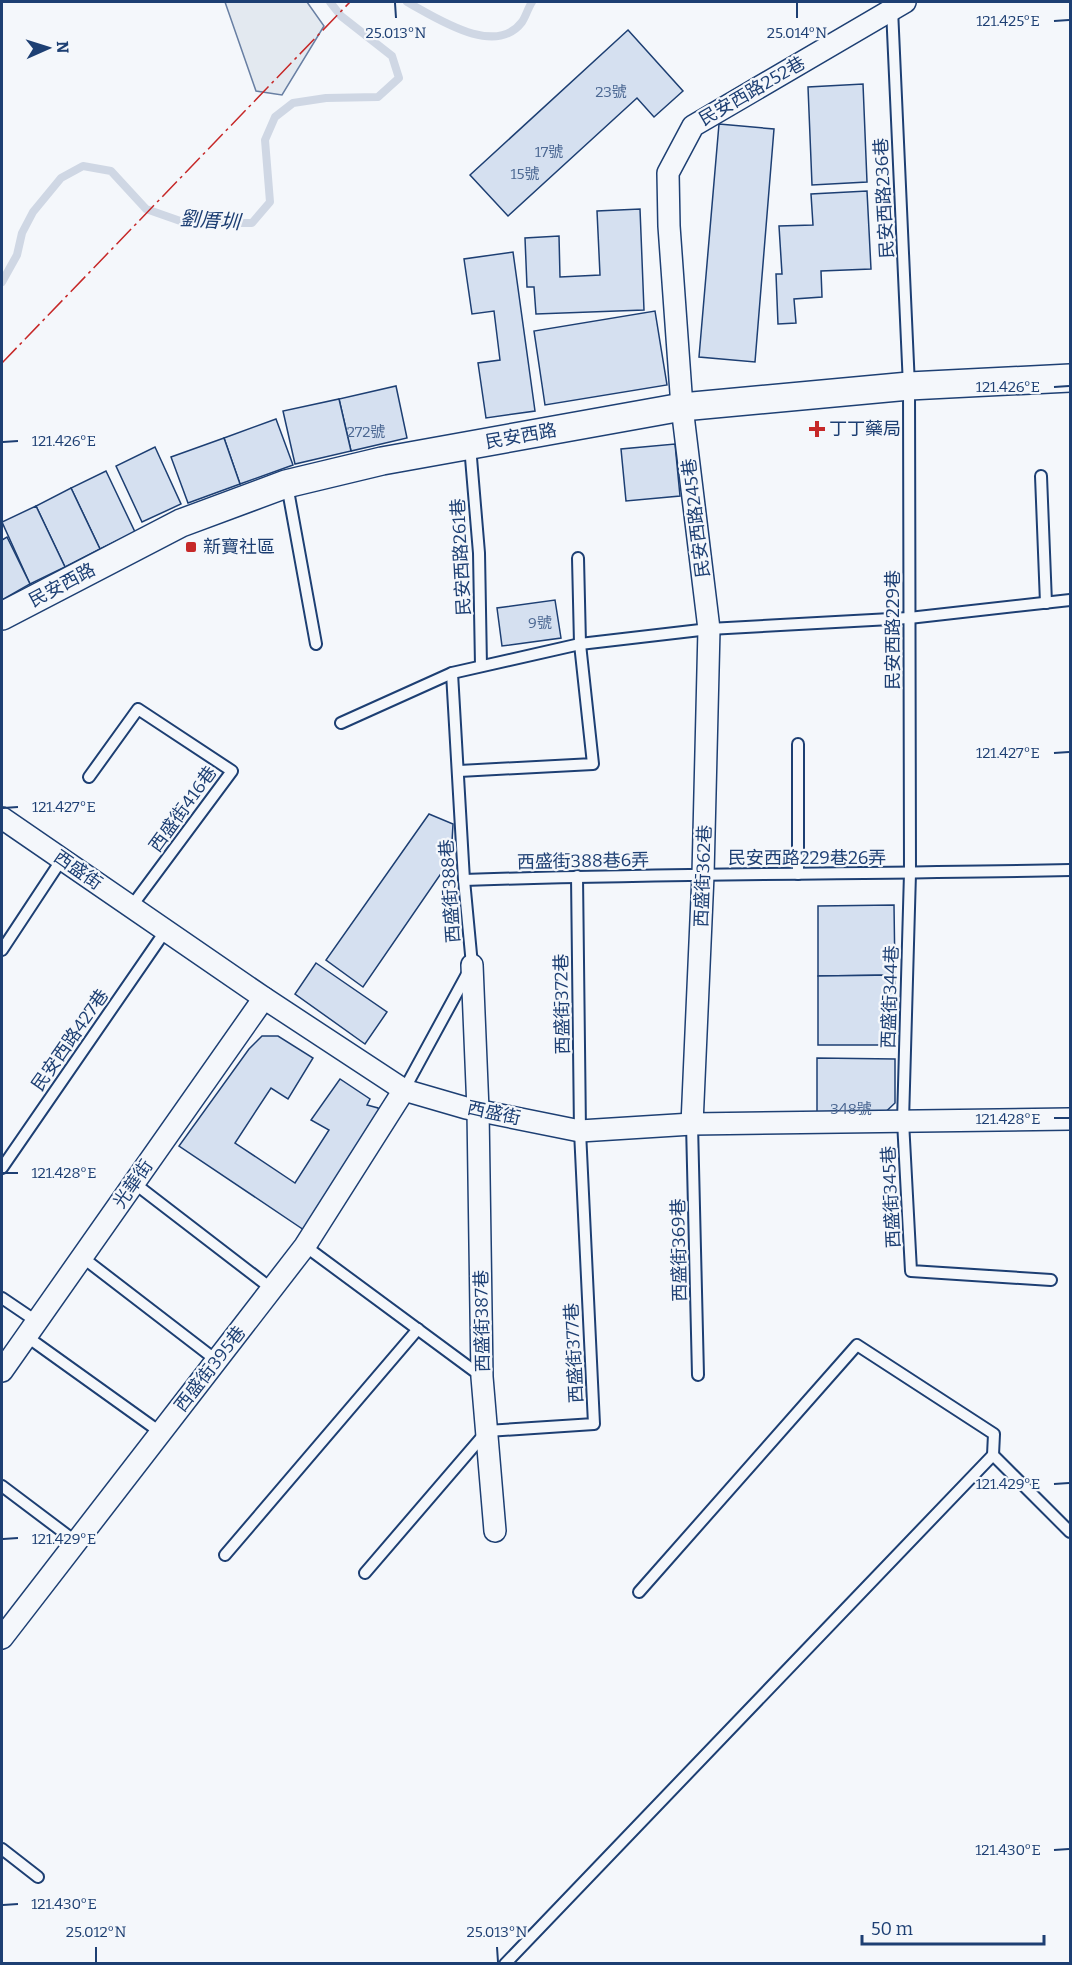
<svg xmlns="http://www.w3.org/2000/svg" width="1072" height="1965" font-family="Bitter,'Noto Sans TC',serif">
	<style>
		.green { fill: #e3e9f0; stroke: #687fa3; stroke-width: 1.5 }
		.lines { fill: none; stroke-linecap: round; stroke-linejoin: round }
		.stream { stroke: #cfd7e4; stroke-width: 8 }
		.building { fill: #d5e0f0; stroke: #1d3f73; stroke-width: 1.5 }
		.service-casing { stroke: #1d3f73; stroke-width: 14 }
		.minor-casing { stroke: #1d3f73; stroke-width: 24 }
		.tertiary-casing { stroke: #1d3f73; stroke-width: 30 }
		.service { stroke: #f4f7fb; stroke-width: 10 }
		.minor { stroke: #f4f7fb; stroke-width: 21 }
		.tertiary { stroke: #f4f7fb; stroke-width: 27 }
		.power { stroke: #c62828; stroke-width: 1.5; stroke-dasharray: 21 4.5 3 4.5; stroke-linecap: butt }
		.ticks { fill: none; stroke: #1d3f73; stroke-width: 2 }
		.poi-dot { fill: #c62828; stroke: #f4f7fb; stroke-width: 2 }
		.labels { text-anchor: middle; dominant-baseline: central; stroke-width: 4.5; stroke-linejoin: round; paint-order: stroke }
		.number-label { font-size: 15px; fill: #4b6792 }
		.street-label { font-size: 18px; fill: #1d3f73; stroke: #f4f7fb }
		.poi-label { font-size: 18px; fill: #1d3f73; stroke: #f4f7fb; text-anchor: start }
		.water-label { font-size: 20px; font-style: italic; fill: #1d3f73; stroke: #f4f7fb }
		.ticks-label { font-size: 15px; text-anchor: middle; fill: #1d3f73; stroke: #f4f7fb; stroke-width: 4.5; stroke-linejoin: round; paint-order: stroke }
	</style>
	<rect width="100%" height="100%" fill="#f4f7fb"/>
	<!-- green -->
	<polygon class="green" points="225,2 307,2 324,26 282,95 256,91"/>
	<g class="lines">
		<!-- stream -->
		<g class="stream">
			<path d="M407,2C435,17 495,58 522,22C526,16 528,8 532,2"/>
			<polyline points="2,282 17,255 22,233 33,212 61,178 83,166 111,171 146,209 186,223 252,223 270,202 265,140 275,117 293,103 326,98 378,97 399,78 392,56 341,16 330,2"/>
		</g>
	</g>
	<!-- building -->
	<g class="building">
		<polygon points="628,30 683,91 654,117 637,98 508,216 470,175"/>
		<polygon points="863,84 867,182 812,185 808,87"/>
		<polygon points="719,124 774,129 755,362 699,357"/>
		<polygon points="867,191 871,269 821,271 822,297 794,299 796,323 778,324 776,274 782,274 779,226 813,225 811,194"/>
		<polygon points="640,209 644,310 536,314 534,287 527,287 525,238 559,236 560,277 600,275 597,211"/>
		<polygon points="513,252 535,411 486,418 478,363 500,360 494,311 472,314 464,259"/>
		<polygon points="655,311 667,385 545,405 534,331"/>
		<polygon points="396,386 407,438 351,451 339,399"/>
		<polygon points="339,399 351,451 295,464 283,411"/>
		<polygon points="276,419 293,465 240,484 224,438"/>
		<polygon points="224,438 240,484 188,503 171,457"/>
		<polygon points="675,444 680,496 626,501 621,449"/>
		<polygon points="155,447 181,504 142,522 116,466"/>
		<polygon points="106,471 135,532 100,549 71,488"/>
		<polygon points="71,488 100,549 65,567 36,506"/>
		<polygon points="36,506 65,567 30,584 2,522"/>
		<polygon points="7,537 30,584 2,600 2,540"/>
		<polygon points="555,600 561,638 502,646 497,608"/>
		<polygon points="429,814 453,824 451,859 363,987 326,960"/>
		<polygon points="894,905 895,975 818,976 818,906"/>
		<polygon points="316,963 387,1012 365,1044 295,994"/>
		<polygon points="895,975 895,1045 818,1045 818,976"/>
		<polygon points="262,1036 278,1036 313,1058 288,1099 271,1088 235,1143 295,1183 329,1130 311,1120 340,1079 370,1099 367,1105 378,1108 383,1119 304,1230 179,1146 249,1049"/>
		<polygon points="817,1058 895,1059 895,1103 878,1119 817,1119"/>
	</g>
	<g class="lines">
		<defs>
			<g id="service">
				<polyline points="892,9 909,386 910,873 903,1121 911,1271 1051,1280"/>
				<polyline points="470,446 479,553 481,666"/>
				<polyline points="1041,476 1046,603"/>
				<polyline points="287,485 316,644"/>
				<polyline points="341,723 452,673 580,644 709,629 909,618 1070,600"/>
				<polyline points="798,744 798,874"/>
				<polyline points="459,771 593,764 580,644 578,558"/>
				<polyline points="89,777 138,709 232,771 131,907"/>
				<path d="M464,880C666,873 868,874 1070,870"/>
				<polyline points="2,950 62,859"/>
				<polyline points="404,1090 472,965 464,880 452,673"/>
				<polyline points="692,1124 698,1375"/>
				<polyline points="2,1168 166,930"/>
				<polyline points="134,1183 272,1289"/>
				<polyline points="305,1246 481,1376"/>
				<polyline points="82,1257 216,1360"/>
				<polyline points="2,1298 36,1321"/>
				<polyline points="26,1336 160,1432"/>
				<polyline points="2,1486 75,1541"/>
				<polyline points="225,1555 418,1329"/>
				<polyline points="365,1573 487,1431 594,1424 580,1131 577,876"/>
				<polyline points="639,1592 857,1345 994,1434 993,1455 1070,1532"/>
				<polyline points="2,1849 38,1877"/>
				<polyline points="505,1964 993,1455"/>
			</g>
			<g id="minor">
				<polyline points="2,818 264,998 404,1090 466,1108 580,1131 692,1124 1070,1119"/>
				<polyline points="472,965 478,1110 482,1377 495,1531"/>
				<polyline points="692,1124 703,875 709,629 682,407 669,226 668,173 693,126 905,2"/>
				<polyline points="2,1371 264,998"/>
				<polyline points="2,1638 305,1246 404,1090"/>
			</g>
			<polyline id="tertiary" points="2,616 181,523 286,484 382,461 682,407 909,386 1070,378"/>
		</defs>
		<!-- service casing -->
		<use href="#service" class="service-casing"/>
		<!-- minor casing -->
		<use href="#minor" class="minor-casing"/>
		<!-- tertiary casing -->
		<use href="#tertiary" class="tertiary-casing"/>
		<!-- service -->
		<use href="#service" class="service"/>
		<!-- minor -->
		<use href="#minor" class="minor"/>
		<!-- tertiary -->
		<use href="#tertiary" class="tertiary"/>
		<!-- power -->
		<polyline class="power" points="2,363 350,2"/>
	</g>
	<!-- ticks -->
	<path class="ticks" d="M395,3L396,18M797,3V18M1054,21L1069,20M1054,387L1069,386M3,442L18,441M1054,753L1069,752M3,808L18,807M1054,1118H1069M3,1173H18M1054,1484L1069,1483M3,1539L18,1538M1054,1850L1069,1849M3,1905L18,1904M96,1947V1962M497,1947L498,1962"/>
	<!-- markers -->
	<g class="poi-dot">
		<path d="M814 420h6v6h6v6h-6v6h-6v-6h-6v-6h6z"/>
		<rect x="185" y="541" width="12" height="12" rx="3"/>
	</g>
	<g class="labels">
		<!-- number labels -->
		<g class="number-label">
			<text x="611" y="92">23號</text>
			<text x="549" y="152">17號</text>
			<text x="525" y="174">15號</text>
			<text x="366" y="432">272號</text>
			<text x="540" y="623">9號</text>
			<text x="851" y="1109">348號</text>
		</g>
		<!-- street labels -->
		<g class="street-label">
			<text transform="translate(752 91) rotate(-30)">民安西路252巷</text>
			<text transform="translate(884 198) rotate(-93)">民安西路236巷</text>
			<text transform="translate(521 436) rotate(-10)">民安西路</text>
			<text transform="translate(696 518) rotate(-97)">民安西路245巷</text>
			<text transform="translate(461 557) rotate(-93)">民安西路261巷</text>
			<text transform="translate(62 585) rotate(-28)">民安西路</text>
			<text transform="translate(893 630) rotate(-90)">民安西路229巷</text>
			<text transform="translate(183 809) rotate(-54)">西盛街416巷</text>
			<text x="807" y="858">民安西路229巷26弄</text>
			<text transform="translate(583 861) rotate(-1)">西盛街388巷6弄</text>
			<text transform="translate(78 870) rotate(35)">西盛街</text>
			<text transform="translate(703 876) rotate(-88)">西盛街362巷</text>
			<text transform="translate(450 891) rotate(-94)">西盛街388巷</text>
			<text transform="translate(890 997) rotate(-88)">西盛街344巷</text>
			<text transform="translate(562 1004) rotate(-91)">西盛街372巷</text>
			<text transform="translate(70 1040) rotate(-55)">民安西路427巷</text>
			<text transform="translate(494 1113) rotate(12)">西盛街</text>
			<text transform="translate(133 1184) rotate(-55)">光華街</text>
			<text transform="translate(891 1197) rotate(-93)">西盛街345巷</text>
			<text transform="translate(679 1250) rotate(-91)">西盛街369巷</text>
			<text transform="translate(482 1321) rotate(-91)">西盛街387巷</text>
			<text transform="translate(574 1353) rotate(-93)">西盛街377巷</text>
			<text transform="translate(210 1369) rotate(-52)">西盛街395巷</text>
		</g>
		<!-- poi labels -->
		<g class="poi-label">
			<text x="829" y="429">丁丁藥局</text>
			<text x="203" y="547">新寶社區</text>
		</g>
		<!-- water labels -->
		<g class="water-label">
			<text transform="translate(210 220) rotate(4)">劉厝圳</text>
		</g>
	</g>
	<g class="ticks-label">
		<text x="1008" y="26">121.425°E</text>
		<text x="396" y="38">25.013°N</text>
		<text x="797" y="38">25.014°N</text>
		<text x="1008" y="392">121.426°E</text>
		<text x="64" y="446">121.426°E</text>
		<text x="1008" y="758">121.427°E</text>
		<text x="64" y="812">121.427°E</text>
		<text x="1008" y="1124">121.428°E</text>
		<text x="64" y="1178">121.428°E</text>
		<text x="1008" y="1489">121.429°E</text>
		<text x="64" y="1544">121.429°E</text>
		<text x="1008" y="1855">121.430°E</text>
		<text x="64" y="1909">121.430°E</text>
		<text x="96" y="1937">25.012°N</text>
		<text x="497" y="1937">25.013°N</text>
	</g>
	<!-- border -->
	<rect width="1072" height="1965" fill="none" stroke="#1d3f73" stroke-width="6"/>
	<!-- north arrow -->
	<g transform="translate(48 48) rotate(87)" stroke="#f4f7fb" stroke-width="4.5" paint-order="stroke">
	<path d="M0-4.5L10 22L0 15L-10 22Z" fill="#1d3f73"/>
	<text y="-9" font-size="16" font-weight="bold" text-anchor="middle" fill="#1d3f73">N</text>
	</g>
	<!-- scale -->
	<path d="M862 1935v9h182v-9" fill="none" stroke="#1d3f73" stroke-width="3"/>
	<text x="871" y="1935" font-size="18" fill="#1d3f73" stroke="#f4f7fb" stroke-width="4.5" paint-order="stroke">50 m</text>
</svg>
